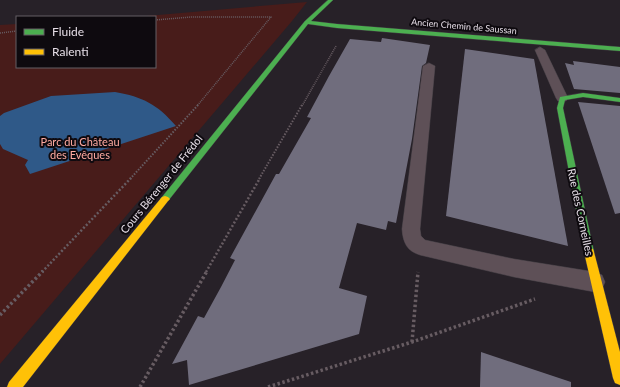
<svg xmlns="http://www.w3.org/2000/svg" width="620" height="387" font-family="Lato,sans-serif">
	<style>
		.green { fill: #481c1a }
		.water { fill: #2f5988 }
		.building { fill: #706d7d }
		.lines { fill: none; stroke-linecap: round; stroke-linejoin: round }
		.lane-casing { stroke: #413c42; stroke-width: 1 }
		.fast-casing { stroke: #413c42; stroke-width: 1 }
		.slow-casing { stroke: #413c42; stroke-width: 1 }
		.path-far3 { stroke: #675c62; stroke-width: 1.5; stroke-dasharray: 1 1; stroke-linecap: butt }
		.path-far2 { stroke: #675c62; stroke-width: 2; stroke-dasharray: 1.5 1.5; stroke-linecap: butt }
		.path-far1 { stroke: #675c62; stroke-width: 2.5; stroke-dasharray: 2 2; stroke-linecap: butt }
		.path { stroke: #675c62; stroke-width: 3.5; stroke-dasharray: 2.5 2.5; stroke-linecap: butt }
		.lane { fill: #5e5057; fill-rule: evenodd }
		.fast { fill: #4caf50; fill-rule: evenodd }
		.slow { fill: #ffc107; fill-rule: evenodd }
		.labels { text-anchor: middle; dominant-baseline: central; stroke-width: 4; stroke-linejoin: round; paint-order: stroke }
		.far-street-label { font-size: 9px; fill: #e6dee7; stroke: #0e0a0f }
		.park-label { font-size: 11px; fill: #ffaaa1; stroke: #0e0a0f }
		.street-label { font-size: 11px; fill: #e6dee7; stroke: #0e0a0f }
	</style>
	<rect width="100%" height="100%" fill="#272128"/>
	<!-- green -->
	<polygon class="green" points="307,2 292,21 0,364 0,25 17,24 17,67 155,67 155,17 135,17"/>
	<!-- water -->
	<path class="water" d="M115,92C143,97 157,104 176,126L30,174L25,165L28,160L3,149L0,144V116L4,113L51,96Z"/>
	<!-- building -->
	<g class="building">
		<polygon points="382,38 430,45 426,63 422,66 412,139 396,223 388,221 386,230 357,223 339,288 367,296 359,334 189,385 187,360 172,364 198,316 204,318 221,287 235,260 230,258 276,174 279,174 311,118 307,117 329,76 350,39 381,42"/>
		<polygon points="465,49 534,59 568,246 446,216"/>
		<polygon points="573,61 620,67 620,93 574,89 565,63 574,65"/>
		<polygon points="578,102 620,106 620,213 615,214"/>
		<polygon points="481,352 571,382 571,387 480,387"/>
	</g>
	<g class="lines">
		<defs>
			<g id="lane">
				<polygon points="540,47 545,50 568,98 566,101 558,101 556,98 535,50"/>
				<path d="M429,63L435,66L420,229L421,236L425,240L514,259L595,272L602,275L605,282L602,289L595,292L514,277L420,255C407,251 403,243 402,229L423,66Z"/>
			</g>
			<g id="fast">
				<polygon points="328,0 333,0 311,21 337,24 620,47 620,51 337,28 308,24 168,201 162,201 160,199 162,197 305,21"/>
				<polygon points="583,93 620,98 620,102 583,97 565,100 563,108 594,252 593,255 589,256 585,255 584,252 557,108 560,97"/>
			</g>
			<g id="slow">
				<polygon points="165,196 168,197 170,199 168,201 23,387 7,387 9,382 162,197"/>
				<polygon points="589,248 593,249 594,252 620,352 620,385 615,383 613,378 584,252 585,249"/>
			</g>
		</defs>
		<!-- lane casing -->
		<use href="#lane" class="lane-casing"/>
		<!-- fast casing -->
		<use href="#fast" class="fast-casing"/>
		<!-- slow casing -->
		<use href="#slow" class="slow-casing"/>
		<!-- path-far3 -->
		<g class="path-far3">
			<polyline points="155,20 191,17 271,17 197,106"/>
			<polyline points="0,33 17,31"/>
			<polyline points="302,106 336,46"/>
		</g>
		<!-- path-far2 -->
		<g class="path-far2">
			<polyline points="130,179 198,105"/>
			<polyline points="259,179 302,105"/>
		</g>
		<!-- path-far1 -->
		<g class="path-far1">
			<polyline points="42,272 131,178"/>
			<polyline points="206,272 260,178"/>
		</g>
		<!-- path -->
		<g class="path">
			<polyline points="0,315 43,271"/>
			<polyline points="412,342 418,272"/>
			<polyline points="140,387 207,271"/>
			<polyline points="268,387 412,342 535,299"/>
		</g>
		<!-- lane -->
		<use href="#lane" class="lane"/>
		<!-- fast -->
		<use href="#fast" class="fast"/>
		<!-- slow -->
		<use href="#slow" class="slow"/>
	</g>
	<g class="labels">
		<!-- far-street labels -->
		<g class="far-street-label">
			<text transform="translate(464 26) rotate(5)">Ancien Chemin de Saussan</text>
		</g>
		<!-- park labels -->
		<g class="park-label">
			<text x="80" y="141">Parc du Château<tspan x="80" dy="13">des Evêques</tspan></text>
		</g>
		<!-- street labels -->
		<g class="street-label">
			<text transform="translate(161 184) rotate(-51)">Cours Bérenger de Frédol</text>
			<text transform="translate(581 212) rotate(78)">Rue des Corneilles</text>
		</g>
	</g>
	<!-- legend -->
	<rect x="16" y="16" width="140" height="52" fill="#0e0a0f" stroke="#645f65"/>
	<rect x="24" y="29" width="20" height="6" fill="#4caf50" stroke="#645f65"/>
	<text x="52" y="36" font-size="12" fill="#e6dee7">Fluide</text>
	<rect x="24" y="49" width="20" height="6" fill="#ffc107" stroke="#645f65"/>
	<text x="52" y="56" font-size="12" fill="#e6dee7">Ralenti</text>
</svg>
